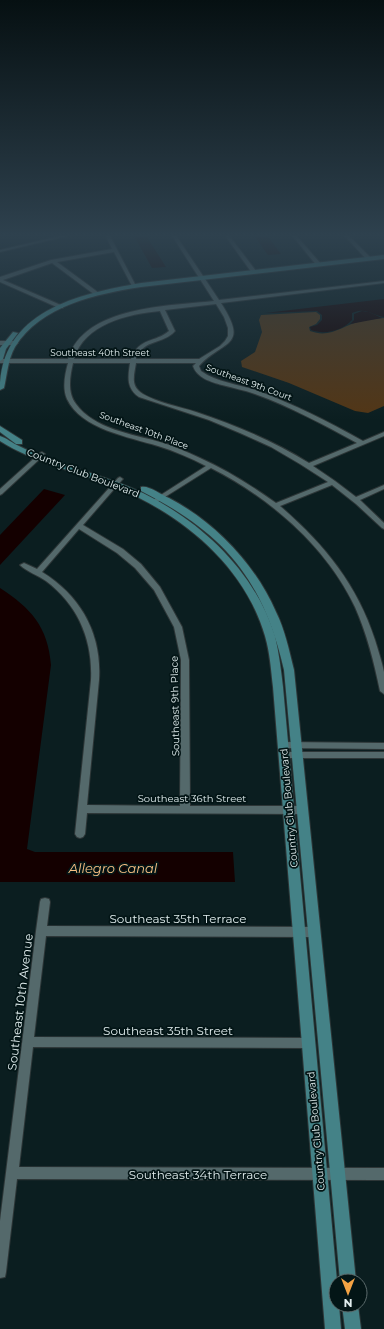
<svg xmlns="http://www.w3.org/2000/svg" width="384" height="1329" font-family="Montserrat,sans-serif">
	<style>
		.green { fill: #533615 }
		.water { fill: #140000 }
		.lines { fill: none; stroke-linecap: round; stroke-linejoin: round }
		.minor-casing { stroke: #2d3637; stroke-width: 2 }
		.major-casing { stroke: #2d3637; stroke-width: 2 }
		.minor { fill: #54696b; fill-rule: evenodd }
		.major { fill: #448287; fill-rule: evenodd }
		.labels { text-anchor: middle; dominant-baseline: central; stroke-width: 3.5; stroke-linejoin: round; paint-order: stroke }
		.far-street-label { font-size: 9px; fill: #e1edee; stroke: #031516 }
		.street-label { font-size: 10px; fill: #e1edee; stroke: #031516 }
		.near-street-label { font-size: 12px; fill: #e1edee; stroke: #031516 }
		.near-water-label { font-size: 13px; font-style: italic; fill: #f9c084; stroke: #031516 }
	</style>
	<rect width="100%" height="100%" fill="#0b1e20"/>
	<!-- green -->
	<path class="green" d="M316,312L320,315V319L316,324L309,327L310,331C331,339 342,325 362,321C369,319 377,319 384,318V406L368,413L355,411L289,383L242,367L241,361L255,352L262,332L259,320L261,315Z"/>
	<!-- water -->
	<g class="water">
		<polygon points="133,234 145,234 166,267 152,268"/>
		<polygon points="253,234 266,234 281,254 268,255"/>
		<path d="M384,299V317C370,315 367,307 352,313V320C342,331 325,335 311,330L310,327L317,325L322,320V315L317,311L265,313Z"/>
		<polygon points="362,311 369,312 382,318 350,324 354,320 354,314"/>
		<polygon points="44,489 65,495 0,565 0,535"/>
		<path d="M0,588C31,608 48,627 51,665L27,849L35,852H233L235,882H0Z"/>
	</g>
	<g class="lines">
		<defs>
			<g id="minor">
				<polygon points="68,234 76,234 0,252 0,250"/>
				<polygon points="105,234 109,234 136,286 136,287 132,286 114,252 57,262 99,293 99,295 95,295 52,263 3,280 63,306 63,308 59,308 0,282 0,277 51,260 112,249"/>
				<path d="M171,234H175L219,300L384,281V283L221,303C250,348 223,340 199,366L201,371C218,383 239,384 258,391C294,404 329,422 363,441L384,432V436L313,466L335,481L356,497L384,485V489L360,500L384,523V529L382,528L356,504L332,485L280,506C324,544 357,584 375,640C378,650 382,662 384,672C384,679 384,687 384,694L380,691C374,662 367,634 355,607C326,546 270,498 211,468L157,502H153V500L206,466C191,458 174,451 158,446C129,437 81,429 67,399C62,388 65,374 68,363H0V359H68C84,306 169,306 214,301ZM216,304L224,317L228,328V336L225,341L220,346L199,359H136C144,338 163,345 175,331L165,310ZM160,311L169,331C155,343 139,337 131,359H74C84,324 128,314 160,311ZM73,363H130C128,377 126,388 139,397L209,420L240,433L271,447L300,464L328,482L276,503C252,486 227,470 200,458C187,452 174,446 160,442C132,434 94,429 76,404C67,392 70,376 73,363ZM136,363H196L193,366C197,378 211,382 222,385C233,388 244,390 255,394C291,407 324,425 357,443L309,463C274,441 235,425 196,412C181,407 156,402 143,394C130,386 134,376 136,363Z"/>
				<polygon points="224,234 228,234 256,271 256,273 252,273"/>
				<polygon points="291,234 295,234 321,264 321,266 317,266"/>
				<polygon points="343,234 347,234 371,258 371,260 367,260"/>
				<polygon points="0,341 15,341 18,343 15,345 0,345"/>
				<polygon points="42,452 45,454 44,455 2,494 0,495 0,489 40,453"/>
				<path d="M120,477L123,479L122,480L83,525L123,549L141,564L160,587L182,627L189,660L190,806H303L306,807L308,810L306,813L303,814L87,813L85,834L83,837L80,838L77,837L75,834L91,680C93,640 78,605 46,581C38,575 27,572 20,565L24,563L37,569L118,478ZM79,529L117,553L135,568L154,590L174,627L181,660L180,806L87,805L99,680C102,634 81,596 42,572Z"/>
				<polygon points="283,742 384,743 384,749 283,748 280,747 279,745 280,743"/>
				<polygon points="284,752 384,752 384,758 284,758 281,757 280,755 281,753"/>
				<polygon points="45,898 49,899 50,902 47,926 314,927 318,929 319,932 318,935 314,937 46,936 34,1037 309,1038 313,1039 315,1043 313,1047 309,1048 33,1047 19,1167 384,1168 384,1180 17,1179 6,1272 5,1277 0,1278 0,1221 36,931 40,902 41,899"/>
			</g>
			<g id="major">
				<path d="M384,255V259L141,287C97,294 41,305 15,347C8,359 7,375 4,388L0,390C0,311 78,294 141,283Z"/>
				<polygon points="13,332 18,333 6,349 3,359 0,361 0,348"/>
				<polygon points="0,426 22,440 22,444 16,444 0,432"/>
				<path d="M0,436C7,438 12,443 19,446C31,452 44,458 58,462C86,472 116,480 143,493C202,522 255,572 275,636C279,653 281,670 283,687L337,1281L336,1305H339L341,1329H325L273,687C271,670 270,653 265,636C244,564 180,513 113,486C75,471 35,463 0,441Z"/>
				<path d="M141,487C149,485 161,495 169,498C215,522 255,564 276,612C285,630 289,650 294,670L356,1281H340L284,670C263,579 224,533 141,491Z"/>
				<polygon points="342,1305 358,1305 361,1329 345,1329"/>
			</g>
		</defs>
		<!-- minor casing -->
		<use href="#minor" class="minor-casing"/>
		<!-- major casing -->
		<use href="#major" class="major-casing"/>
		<!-- minor -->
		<use href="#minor" class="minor"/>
		<!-- major -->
		<use href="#major" class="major"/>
	</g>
	<!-- sky -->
	<linearGradient id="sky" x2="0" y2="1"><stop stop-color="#061012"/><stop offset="0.56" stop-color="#2e414e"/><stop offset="1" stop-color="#2e414e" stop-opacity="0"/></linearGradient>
	<rect width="384" height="420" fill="url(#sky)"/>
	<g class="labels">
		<!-- far-street labels -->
		<g class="far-street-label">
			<text x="100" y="352">Southeast 40th Street</text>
			<text transform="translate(249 382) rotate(20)">Southeast 9th Court</text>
			<text transform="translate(144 430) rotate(20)">Southeast 10th Place</text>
		</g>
		<!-- street labels -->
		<g class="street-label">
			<text transform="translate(83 473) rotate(21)">Country Club Boulevard</text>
			<text transform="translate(175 706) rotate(-91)">Southeast 9th Place</text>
			<text x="192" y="798">Southeast 36th Street</text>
			<text transform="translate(289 808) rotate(-95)">Country Club Boulevard</text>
			<text transform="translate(316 1131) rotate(-95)">Country Club Boulevard</text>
		</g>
		<!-- near-street labels -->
		<g class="near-street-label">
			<text x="178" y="918">Southeast 35th Terrace</text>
			<text transform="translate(20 1002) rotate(-83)">Southeast 10th Avenue</text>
			<text x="168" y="1030">Southeast 35th Street</text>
			<text x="198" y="1174">Southeast 34th Terrace</text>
		</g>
		<!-- near-water labels -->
		<g class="near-water-label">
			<text x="113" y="868">Allegro Canal</text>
		</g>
	</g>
	<!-- north arrow -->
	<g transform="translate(348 1293) rotate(180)"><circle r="19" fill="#031516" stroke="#5c6b6c"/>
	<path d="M0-3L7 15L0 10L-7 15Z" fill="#f4a344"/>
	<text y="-6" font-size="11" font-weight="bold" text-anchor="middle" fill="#e1edee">N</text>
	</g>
</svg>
